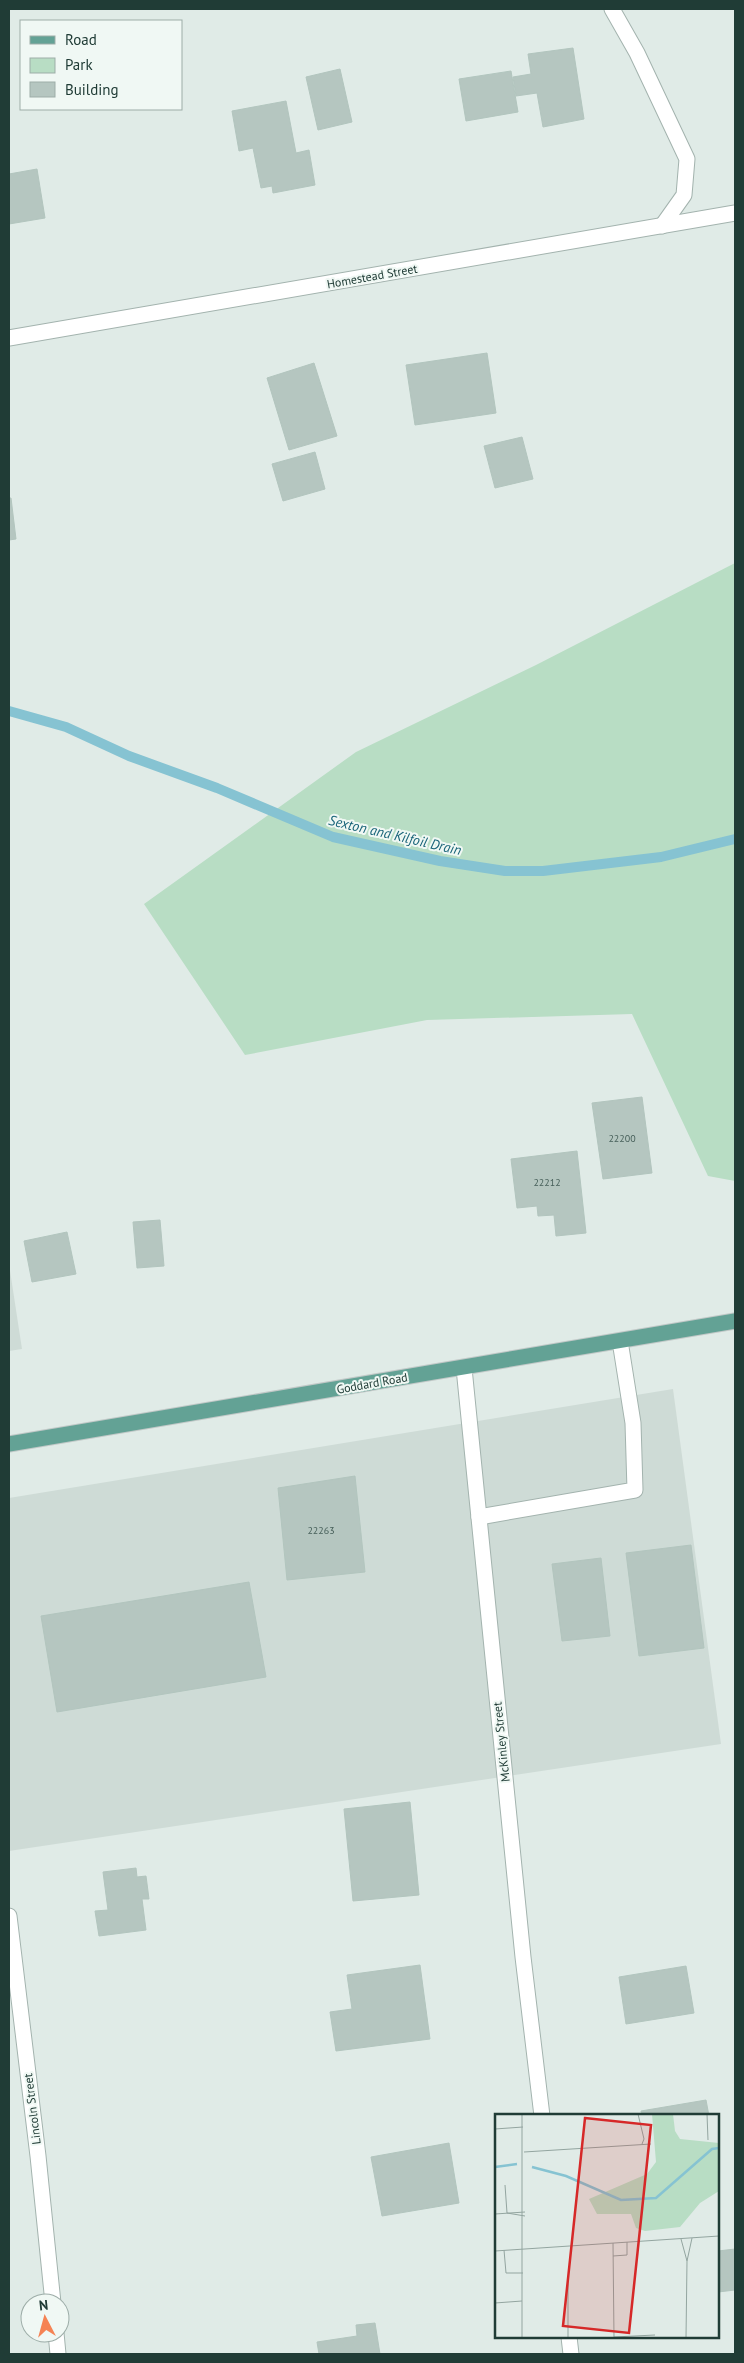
<svg xmlns="http://www.w3.org/2000/svg" width="744" height="2363" font-family="'PT Sans',sans-serif">
	<style>
		.built { fill: #cedbd6 }
		.green { fill: #b8ddc4 }
		.lines { fill: none; stroke-linecap: round; stroke-linejoin: round }
		.stream { stroke: #86c3d2; stroke-width: 10 }
		.building { fill: #b5c6c0; stroke: #b2c5be }
		.minor-casing { stroke: #a3b3ae; stroke-width: 17 }
		.major-casing { stroke: #c1c8c7; stroke-width: 17 }
		.minor { stroke: #fff; stroke-width: 15 }
		.major { stroke: #63a295; stroke-width: 15 }
		.labels { text-anchor: middle; dominant-baseline: central; stroke-width: 4; stroke-linejoin: round; paint-order: stroke }
		.number-label { font-size: 10px; fill: #455e58 }
		.street-label { font-size: 12px; fill: #203c36; stroke: #f0f8f4 }
		.water-label { font-size: 14px; font-style: italic; fill: #196479; stroke: #f0f8f4 }
		.inset-river { fill: none; stroke: #86c3d2; stroke-width: 2.5 }
		.inset-road { fill: none; stroke: #93a5a0; stroke-width: 1 }
		.view { fill: #d62828; fill-opacity: 0.15; stroke: #d62828; stroke-width: 2.5 }
		.inset-edge { fill: none; stroke: #203c36; stroke-width: 2.5 }
	</style>
	<rect width="100%" height="100%" fill="#e0ebe7"/>
	<!-- built -->
	<g class="built">
		<polygon points="9,1264 22,1349 9,1351"/>
		<polygon points="673,1389 721,1744 9,1851 9,1498"/>
	</g>
	<!-- green -->
	<polygon class="green" points="735,563 735,1181 708,1176 632,1014 427,1020 245,1055 144,904 356,752 536,665"/>
	<g class="lines">
		<!-- stream -->
		<polyline class="stream" points="9,711 66,727 129,756 217,788 333,837 440,861 505,871 543,871 661,857 735,839"/>
	</g>
	<!-- building -->
	<g class="building">
		<polygon points="573,48 584,119 543,127 537,93 516,96 513,77 531,74 528,54"/>
		<polygon points="340,69 352,122 318,130 306,77"/>
		<polygon points="511,71 518,112 466,121 459,79"/>
		<polygon points="286,101 296,153 309,150 315,185 273,193 272,186 261,188 253,148 239,151 232,111"/>
		<polygon points="37,169 45,218 9,224 9,174"/>
		<polygon points="487,353 496,413 415,425 406,365"/>
		<polygon points="314,363 337,436 289,450 267,378"/>
		<polygon points="522,437 533,479 495,488 484,446"/>
		<polygon points="315,452 325,489 283,501 272,464"/>
		<polygon points="9,498 11,498 16,539 9,540"/>
		<polygon points="642,1097 652,1173 603,1179 592,1103"/>
		<polygon points="577,1151 586,1233 556,1236 554,1215 538,1216 537,1206 517,1208 511,1159"/>
		<polygon points="160,1220 164,1266 137,1268 133,1222"/>
		<polygon points="67,1232 76,1274 32,1282 24,1241"/>
		<polygon points="355,1476 365,1572 287,1580 278,1488"/>
		<polygon points="691,1545 704,1648 639,1656 626,1553"/>
		<polygon points="601,1558 610,1636 562,1641 552,1564"/>
		<polygon points="249,1582 266,1677 57,1712 41,1616"/>
		<polygon points="410,1802 419,1895 353,1901 344,1809"/>
		<polygon points="136,1868 137,1877 146,1876 149,1899 142,1899 146,1930 99,1936 95,1911 108,1910 103,1872"/>
		<polygon points="420,1965 430,2039 336,2051 330,2012 352,2009 347,1975"/>
		<polygon points="686,1966 694,2013 626,2024 619,1977"/>
		<polygon points="706,2100 709,2116 642,2116 641,2111"/>
		<polygon points="449,2143 459,2203 382,2216 371,2157"/>
		<polygon points="735,2249 735,2290 718,2292 718,2251"/>
		<polygon points="375,2323 380,2354 319,2354 317,2342 357,2336 356,2325"/>
	</g>
	<g class="lines">
		<defs>
			<g id="minor">
				<polyline points="612,9 637,53 687,159 684,195 662,226"/>
				<polyline points="9,338 735,213"/>
				<polyline points="464,1368 523,1957 542,2116"/>
				<polyline points="479,1517 635,1490 633,1423 620,1341"/>
				<polyline points="9,1916 38,2156 53,2303"/>
				<polyline points="56,2333 58,2354"/>
				<polyline points="569,2337 571,2354"/>
			</g>
			<polyline id="major" points="9,1444 735,1321"/>
		</defs>
		<!-- minor casing -->
		<use href="#minor" class="minor-casing"/>
		<!-- major casing -->
		<use href="#major" class="major-casing"/>
		<!-- minor -->
		<use href="#minor" class="minor"/>
		<!-- major -->
		<use href="#major" class="major"/>
	</g>
	<g class="labels">
		<!-- number labels -->
		<g class="number-label">
			<text x="622" y="1138">22200</text>
			<text x="547" y="1182">22212</text>
			<text x="321" y="1530">22263</text>
		</g>
		<!-- street labels -->
		<g class="street-label">
			<text transform="translate(372 276) rotate(-10)">Homestead Street</text>
			<text transform="translate(372 1383) rotate(-10)">Goddard Road</text>
			<text transform="translate(501 1742) rotate(-96)">McKinley Street</text>
			<text transform="translate(32 2109) rotate(-97)">Lincoln Street</text>
		</g>
		<!-- water labels -->
		<g class="water-label">
			<text transform="translate(395 835) rotate(13)">Sexton and Kilfoil Drain</text>
		</g>
	</g>
	<!-- overview -->
	<g transform="translate(495 2114)">
		<rect width="224" height="224" fill="#e0ebe7"/>
		<path d="M157,0H178L180,17L185,25L224,29V77L205,89L185,113L150,117L141,114L136,100H102L94,85L152,60L161,48Z" fill="#b8ddc4"/>
		<path class="inset-river" d="M0,53L22,50M37,53L71,62L126,86L161,84L217,35L224,34"/>
		<path class="inset-road" d="M27,0V224M143,0L149,25L147,30M212,0L213,26M0,15L28,13M29,38L156,30M10,71L12,99L30,102M0,100L30,98M186,125L192,147L197,124M118,129L119,224M9,136L11,159H28M0,137L224,122M118,142L132,141V128M73,168V224M0,189L27,187M119,223L160,221M191,224L192,147"/>
		<path class="view" d="M90,4L156,11L134,219L68,212Z"/>
		<rect width="224" height="224" class="inset-edge"/>
	</g>
	<!-- border -->
	<rect width="744" height="2363" fill="none" stroke="#203c36" stroke-width="20"/>
	<!-- legend -->
	<rect x="20" y="20" width="162" height="90" fill="#f0f8f4" stroke="#9dada8"/>
	<rect x="30" y="36" width="25" height="8" fill="#63a295" stroke="#9dada8"/>
	<text x="65" y="45" font-size="15" fill="#203c36">Road</text>
	<rect x="30" y="58" width="25" height="15" fill="#b8ddc4" stroke="#9dada8"/>
	<text x="65" y="70" font-size="15" fill="#203c36">Park</text>
	<rect x="30" y="82" width="25" height="15" fill="#b5c6c0" stroke="#9dada8"/>
	<text x="65" y="95" font-size="15" fill="#203c36">Building</text>
	<!-- north arrow -->
	<g transform="translate(45 2318) rotate(354)"><circle r="24" fill="#f0f8f4" stroke="#9dada8"/>
	<path d="M0-4L9 19L0 12L-9 19Z" fill="#f58354"/>
	<text y="-8" font-size="14" font-weight="bold" text-anchor="middle" fill="#203c36">N</text>
	</g>
</svg>
